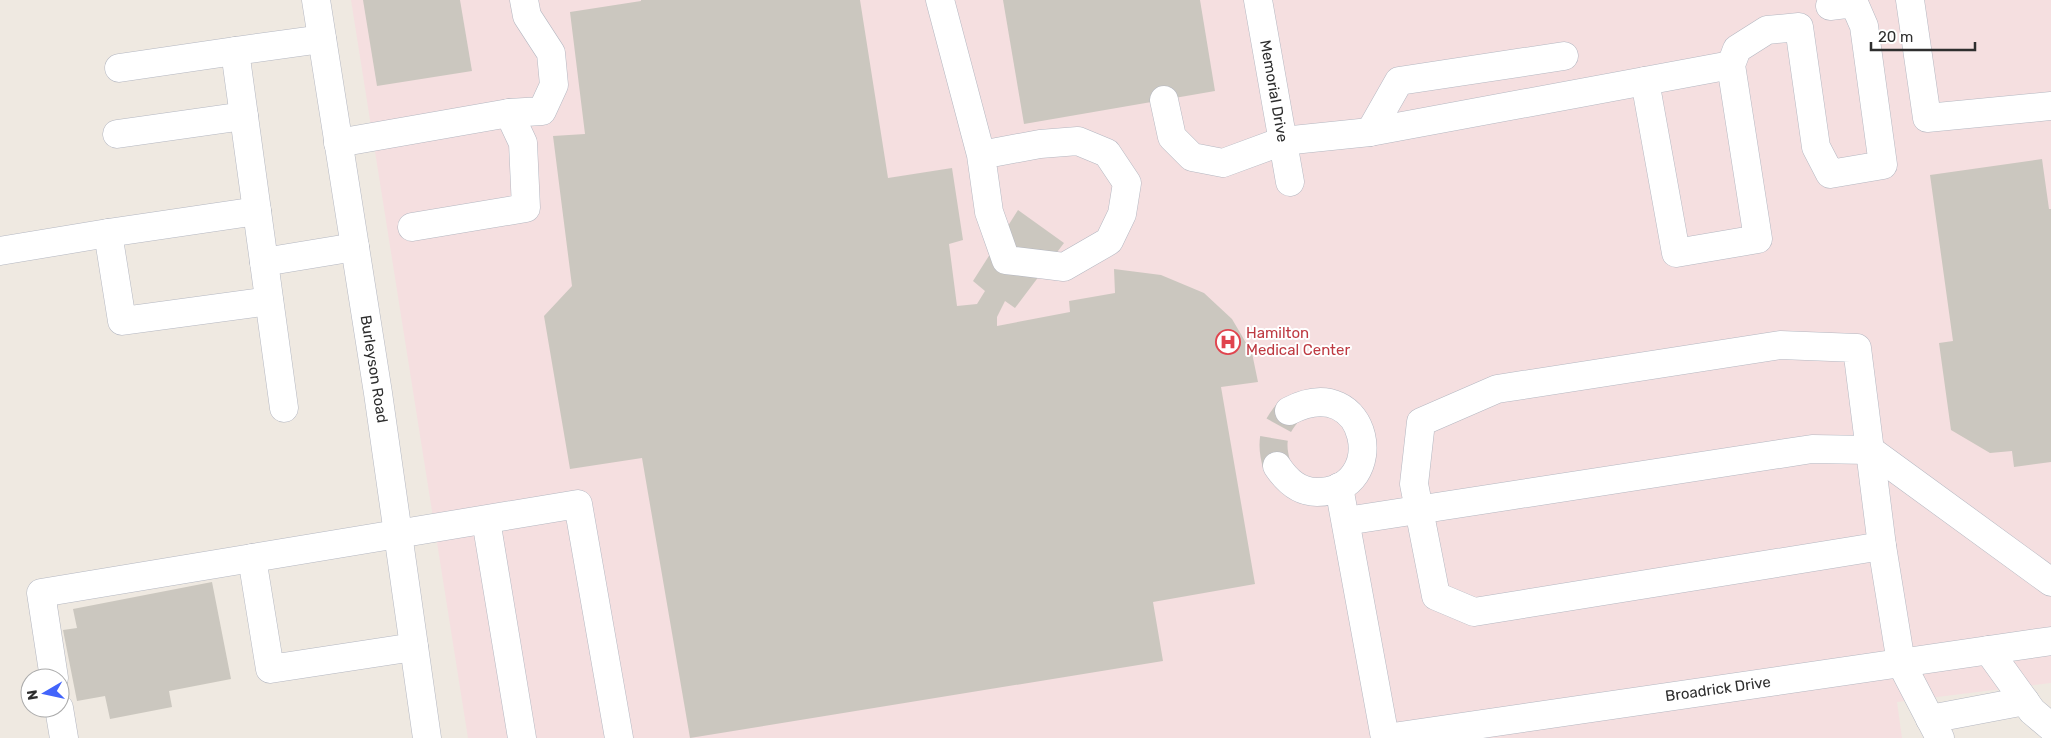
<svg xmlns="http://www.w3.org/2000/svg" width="2051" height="738" font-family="Rubik,sans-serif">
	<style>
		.medical { fill: #f5dfe0 }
		.building { fill: #cbc7bf }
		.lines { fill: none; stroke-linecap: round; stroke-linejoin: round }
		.minor-tunnel { stroke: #c8c4bd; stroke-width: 28; stroke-dasharray: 28 14; stroke-linecap: butt }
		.minor-casing { stroke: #b4b7c1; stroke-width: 29 }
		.minor { stroke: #fff; stroke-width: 28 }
		.labels { text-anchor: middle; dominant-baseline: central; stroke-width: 4; stroke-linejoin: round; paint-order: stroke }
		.street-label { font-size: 15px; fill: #2e2e2e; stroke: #fff }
		.health-label { font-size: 15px; fill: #be3a42; stroke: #fff; text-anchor: start }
	</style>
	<rect width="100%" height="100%" fill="#efe9e1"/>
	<!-- medical -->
	<polygon class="medical" points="351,0 2051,0 2051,683 1897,702 1902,738 468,738"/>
	<!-- building -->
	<g class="building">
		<polygon points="363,0 460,0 472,71 377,86"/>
		<polygon points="641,0 860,0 888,178 952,168 963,240 949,244 957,306 977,304 985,291 973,281 1018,210 1064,243 1015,308 1005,301 997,317 997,326 1070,312 1069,301 1115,293 1114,269 1161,275 1204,293 1232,319 1252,353 1258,382 1221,387 1255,584 1153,602 1163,661 690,738 642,458 570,469 544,316 572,286 553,136 585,134 570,12 641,1"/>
		<polygon points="1003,0 1200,0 1215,91 1024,124"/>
		<polygon points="2042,159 2049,209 2051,209 2051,462 2014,467 2012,451 1990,453 1951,430 1939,343 1953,341 1930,175"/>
		<polygon points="212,582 231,679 169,691 172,707 110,719 105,696 77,701 63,630 77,628 73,609"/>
	</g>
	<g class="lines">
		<!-- minor-tunnel -->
		<path class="minor-tunnel" d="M1277,466C1270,442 1273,430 1289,411"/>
		<defs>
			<g id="minor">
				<polyline points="316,0 378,393 427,738"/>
				<polyline points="940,0 981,155 989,212 1006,260 1064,267 1109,241 1122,214 1127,183 1107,153 1078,141 1040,144 981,155"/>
				<polyline points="1258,0 1290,182"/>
				<polyline points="1910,0 1927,118 2051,106"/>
				<polyline points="322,39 235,51 264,262 355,247"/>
				<polyline points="119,68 235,51"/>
				<polyline points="1645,81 1676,253 1758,239 1731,65 1737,49 1767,30 1799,27 1816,147 1830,174 1883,165 1864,26 1854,3 1830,6"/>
				<polyline points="1164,100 1172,137 1192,157 1223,163 1283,141 1370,132 1731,65"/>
				<polyline points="509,113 542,111 554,85 551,53 527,16 524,0"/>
				<polyline points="1370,132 1399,81 1564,56"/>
				<polyline points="117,134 244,116"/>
				<polyline points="338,143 509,113 523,143 526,208 412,227"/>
				<polyline points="257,211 108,233 122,321 269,301"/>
				<polyline points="0,251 108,233"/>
				<polyline points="264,262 284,408"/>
				<polygon points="1780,345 1857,348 1882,546 1474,612 1436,596 1414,484 1421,422 1497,389"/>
				<path d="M1277,466C1287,481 1299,492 1317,492C1391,492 1370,369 1289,411"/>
				<polyline points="1339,487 1385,738"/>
				<polyline points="486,520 522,738"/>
				<polyline points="1346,521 1812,449 1870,450 2051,582"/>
				<polyline points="1882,546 1901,663 1940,738"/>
				<polyline points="252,558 270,669 414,647"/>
				<polyline points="1988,650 2032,711 2051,727"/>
				<polyline points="54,678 41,593 578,504 619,738"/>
				<polyline points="59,708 64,738"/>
				<polyline points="1930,719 2025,701"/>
				<polyline points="1386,738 2051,641"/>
			</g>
		</defs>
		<!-- minor casing -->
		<use href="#minor" class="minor-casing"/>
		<!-- minor -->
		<use href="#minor" class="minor"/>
	</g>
	<!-- icons -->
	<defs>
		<symbol id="hospital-ring" viewBox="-11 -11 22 22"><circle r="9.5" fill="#fff" stroke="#e0444e" stroke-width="1.5"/><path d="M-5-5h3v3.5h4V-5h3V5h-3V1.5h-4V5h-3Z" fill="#e0444e"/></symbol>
	</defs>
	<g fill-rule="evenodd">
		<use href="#hospital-ring" x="1214" y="328" width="28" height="28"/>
	</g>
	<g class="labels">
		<!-- street labels -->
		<g class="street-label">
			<text transform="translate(1274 91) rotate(80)">Memorial Drive</text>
			<text transform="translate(374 369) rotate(81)">Burleyson Road</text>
			<text transform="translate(1718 689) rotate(-8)">Broadrick Drive</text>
		</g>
		<!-- health labels -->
		<g class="health-label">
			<text x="1246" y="333">Hamilton<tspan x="1246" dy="17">Medical Center</tspan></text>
		</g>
	</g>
	<!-- north arrow -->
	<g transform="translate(45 693) rotate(261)"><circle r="24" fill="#ffffff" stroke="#ababab"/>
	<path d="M0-4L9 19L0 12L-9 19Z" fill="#4264fb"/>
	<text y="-8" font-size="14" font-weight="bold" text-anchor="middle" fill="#2e2e2e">N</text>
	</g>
	<!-- scale -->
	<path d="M1871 42v8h104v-8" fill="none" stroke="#2e2e2e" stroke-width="2.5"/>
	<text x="1878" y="42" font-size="15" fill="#2e2e2e" stroke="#ffffff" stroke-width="4" paint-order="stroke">20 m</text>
</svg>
